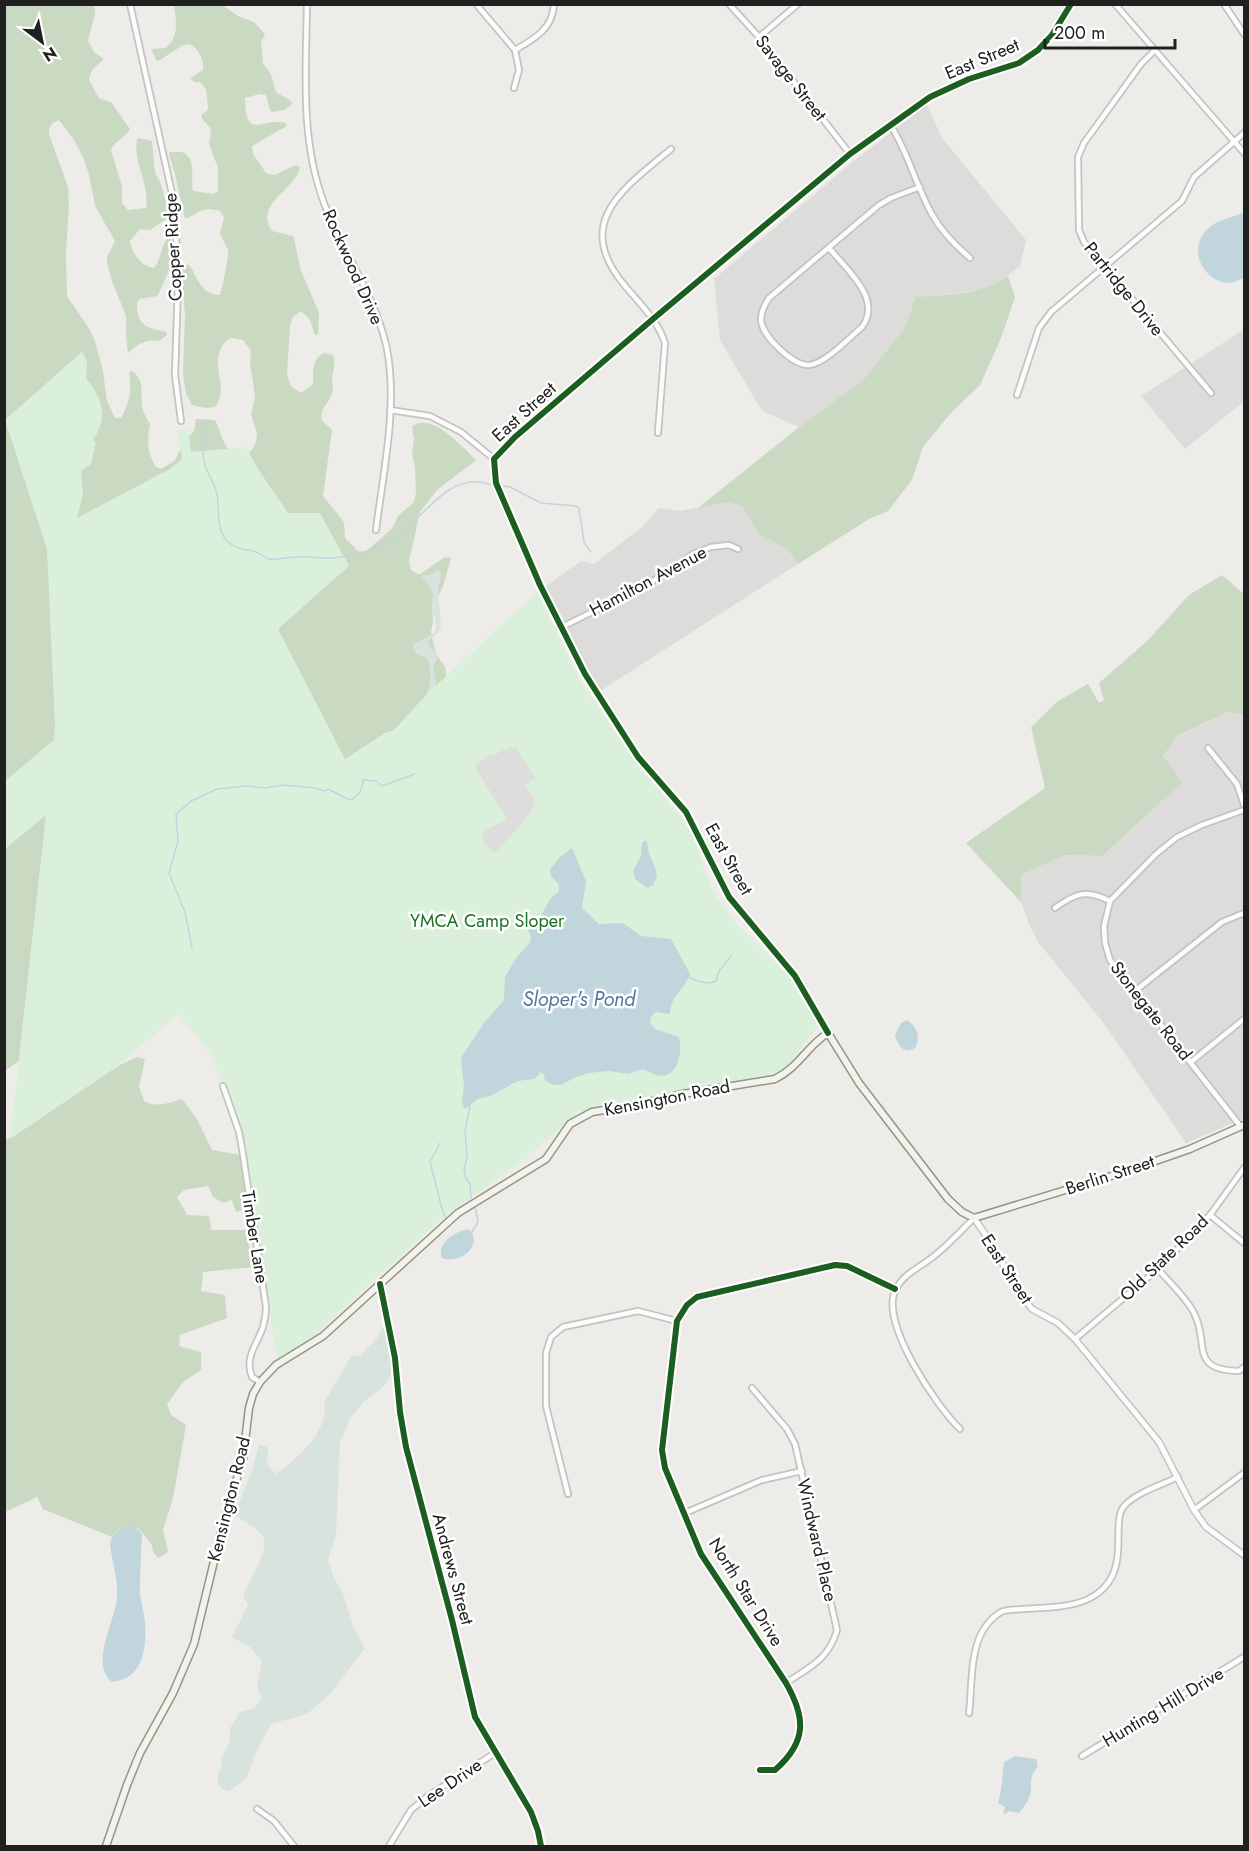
<svg xmlns="http://www.w3.org/2000/svg" width="1249" height="1851" font-family="Jost,sans-serif">
	<style>
		.residential { fill: #dddcda }
		.forest { fill: #cad9c2 }
		.wetland { fill: #d9e3dd }
		.park { fill: #dbf0db }
		.parking { fill: #dedddc }
		.water { fill: #c1d6dc }
		.lines { fill: none; stroke-linecap: round; stroke-linejoin: round }
		.stream { stroke: #c1d6dc; stroke-width: 1.5 }
		.minor-casing { stroke: #c4c3c1; stroke-width: 8 }
		.tertiary-casing { stroke: #c4c3c1; stroke-width: 8 }
		.secondary-casing { stroke: #949583; stroke-width: 9 }
		.minor { stroke: #fcfcfc; stroke-width: 4.5 }
		.tertiary { stroke: #fcfcfc; stroke-width: 5 }
		.secondary { stroke: #f2f3ec; stroke-width: 6 }
		.cycleway-casing { stroke: #fff; stroke-width: 10 }
		.cycleway { stroke: #1b5e20; stroke-width: 6 }
		.labels { text-anchor: middle; dominant-baseline: central; stroke-width: 5; stroke-linejoin: round; paint-order: stroke }
		.street-label { font-size: 18px; fill: #202020; stroke: #fff }
		.park-label { font-size: 18px; fill: #1a7224; stroke: #fff }
		.water-label { font-size: 20px; font-style: italic; fill: #54779d; stroke: #fff }
	</style>
	<rect width="100%" height="100%" fill="#eeece9"/>
	<!-- residential -->
	<g class="residential">
		<polygon points="927,105 942,138 1026,240 1020,266 996,285 979,291 916,297 904,329 862,381 799,427 762,411 720,340 714,279 855,160"/>
		<polygon points="1243,330 1244,332 1244,401 1185,449 1141,396"/>
		<polygon points="727,502 742,506 759,534 788,550 798,564 597,693 545,587 581,561 594,564 642,527 659,508 680,511"/>
		<polygon points="1227,712 1244,715 1244,1118 1186,1143 1103,1022 1038,942 1030,926 1021,902 1021,875 1065,855 1102,856 1163,756 1178,737"/>
	</g>
	<!-- forest -->
	<g class="forest">
		<path d="M5,5H94L95,14L88,41L94,52L104,59L92,70L89,80L99,98L111,102L130,129C126,138 115,140 111,150L122,186V203L128,210L146,208C150,184 133,164 137,139L139,138L152,141L155,173L161,184L169,214L166,219L150,230L140,229L130,241C132,254 141,266 154,268C162,258 161,244 170,234L171,236V266L159,293L157,296L140,299L137,302C137,326 145,327 166,332L167,335L159,341C145,339 138,344 128,353L126,335V316L112,281L107,263V257L115,241L95,206L89,175L83,157L74,140L59,120C51,123 49,126 49,134L68,187L69,205L66,252L67,296L90,330L95,341L103,371L107,401L115,418H121C130,402 132,390 129,372L132,371C146,381 140,393 142,407C143,413 148,419 150,425C147,440 147,453 156,467L161,469L174,461L187,438L194,431L196,419L215,420C223,436 222,450 242,458L252,450L256,442L257,433L251,415L255,397L250,362L251,351L243,340L230,338C203,358 232,386 215,407L205,408L192,405L186,393L183,374L185,314L181,269L187,264L190,266C198,279 202,295 220,295C222,290 229,256 228,251C227,245 222,239 220,233L224,218L220,211C201,206 200,213 185,219L175,174L169,155V152C173,153 181,151 184,153C197,159 190,182 193,191L213,194L218,191V168L209,144L211,129L201,117L202,114L207,111L208,108L206,89L200,82H194L190,78L203,70C205,61 198,48 190,44L183,45L160,60L157,61L151,49L165,48C180,38 176,20 174,5H222L238,16L254,22L265,34L261,42L263,64L271,74L276,92L291,101L292,104L285,110L272,112L270,110L266,95L260,94L245,98C246,142 261,117 286,123L287,126L252,146L253,154L266,173L275,175L295,165L300,167C298,187 253,204 272,231L293,236L294,238L300,268L319,313L318,335H315L310,320L301,311L293,317L290,326L287,375L291,386L301,393L313,384C313,371 312,358 324,353L333,355C336,364 333,370 332,379C332,384 334,389 332,393C330,403 319,408 322,420C324,424 330,427 332,430L323,496L344,522L345,538L358,551L365,552L386,534L393,527L398,516L414,502L416,493L415,468L412,452L414,439L412,427C431,410 463,448 476,460L437,490L420,512L409,561L411,570L419,575L443,558L449,557L451,559L442,589L432,605L433,620L431,633L436,654L445,667L448,685L28,1054L5,1071Z"/>
		<path d="M1008,276L1015,297L1001,338L980,385L950,414L923,447L912,480L888,511L869,519L798,564L788,550L759,534L742,506L727,502L698,508L799,427L862,381L904,329L916,297C948,294 982,296 1008,276Z"/>
		<polygon points="1222,575 1244,594 1244,715 1227,712 1178,736 1163,756 1182,782 1102,856 1065,855 1021,875 1021,902 966,843 1045,788 1031,727 1058,701 1088,684 1099,703 1104,700 1099,683 1147,641 1189,595"/>
		<path d="M137,1057L145,1059L139,1087L144,1101C156,1108 169,1103 182,1099L197,1119L212,1150L241,1155L246,1209L236,1212L232,1200L223,1203L213,1197L208,1186L184,1190L177,1197L187,1215L209,1216L211,1230H246L253,1267L203,1272L201,1291L225,1295L227,1318L180,1335L179,1346L201,1352V1370L184,1381L167,1404L171,1415L186,1425L173,1498L163,1530L168,1552L158,1558L153,1552L152,1545L138,1528L117,1531L112,1537L43,1509L37,1497L5,1512L4,1141L118,1066Z"/>
	</g>
	<!-- wetland -->
	<g class="wetland">
		<path d="M438,569L441,574L438,589L441,627L438,633L428,641V645L436,652L437,659L433,667L437,687L425,702C429,686 434,675 427,658L416,654L413,644L432,635L436,629L435,617L432,610L433,593L430,587L421,576L422,575H430Z"/>
		<path d="M385,1327L394,1371L382,1388L363,1402L350,1419L340,1443L336,1535L328,1560L334,1578L343,1593L353,1626L365,1649L328,1696L307,1714L271,1724L255,1755L246,1779L229,1791L222,1789L218,1784V1774L222,1768L221,1759L230,1741V1728L240,1712L255,1708L261,1698L257,1686L262,1661L250,1647L232,1637L248,1605L243,1595L258,1565L264,1549V1538L255,1528L234,1515L252,1471L259,1444L268,1448L267,1464L276,1474C297,1459 330,1430 324,1403L351,1356L361,1355C366,1348 371,1345 376,1339C380,1335 379,1331 385,1327Z"/>
	</g>
	<!-- park -->
	<path class="park" d="M82,352L87,361L86,378C103,398 108,418 93,440L96,442L91,464L81,471L83,494L77,518L170,469L182,459L177,430L188,429L191,452L246,447L258,469L288,513H320L349,566L278,629L345,759L385,733L394,730L428,693L537,592L580,681L639,767L691,829L713,893L743,931L788,975L819,1026L780,1074L579,1112L520,1163L438,1221L317,1333L277,1359L243,1141L222,1081L209,1052L178,1014L118,1066L10,1139L46,815L5,849V781L54,740L55,724L47,549L5,420Z"/>
	<!-- parking -->
	<polygon class="parking" points="510,746 511,748 516,747 534,776 535,779 524,785 535,798 533,807 526,819 495,853 484,843 482,838 484,831 505,820 506,818 475,767 476,764 489,755 494,755 505,749 507,751"/>
	<!-- water -->
	<g class="water">
		<path d="M1244,212V277C1217,299 1178,253 1210,227C1220,218 1234,218 1244,212Z"/>
		<path d="M646,840C649,845 647,850 650,856C653,863 656,868 657,876L653,885L647,888L635,879L633,871L641,856L642,843Z"/>
		<path d="M572,848L586,881L582,908L599,924L623,923L641,936L671,939L690,974C685,989 671,995 670,1013L668,1014L655,1012L651,1017L650,1023L655,1029L679,1037C682,1050 680,1075 661,1076C655,1076 649,1071 643,1069L628,1074L609,1071L589,1073L576,1077L561,1085H554L545,1081L544,1075L541,1072L534,1079L518,1081L490,1096L478,1099L465,1109L462,1103L464,1085L461,1062L462,1056L484,1023L504,1000L505,977L516,958L530,942L531,936L528,931L537,923L550,899L559,891V885L551,876L550,870L559,858Z"/>
		<path d="M907,1020C917,1026 921,1038 915,1048C903,1055 898,1045 895,1035L901,1023Z"/>
		<path d="M469,1229C484,1246 460,1264 442,1258C436,1242 456,1231 469,1229Z"/>
		<path d="M134,1526L142,1534C141,1553 140,1572 140,1591C140,1599 143,1607 144,1615C148,1641 146,1679 112,1682C89,1662 116,1621 117,1596C118,1579 112,1561 110,1544C113,1531 122,1528 134,1526Z"/>
		<path d="M1015,1756L1036,1759L1038,1766C1027,1780 1033,1782 1030,1795C1028,1802 1023,1808 1019,1813L1009,1811L1005,1814L1003,1813L1005,1807L998,1803C999,1798 1001,1793 1001,1788C1003,1779 1002,1771 1004,1762Z"/>
	</g>
	<g class="lines">
		<!-- stream -->
		<g class="stream">
			<path d="M204,420C203,435 201,450 205,465C208,475 215,484 217,494C220,510 215,529 228,542C236,549 244,549 253,551C259,552 263,557 269,559C278,560 288,557 296,557C308,556 321,559 333,558C348,557 367,552 381,546C421,530 445,464 494,486"/>
			<polyline points="502,486 510,487 541,503 575,506 579,508 584,542 591,552"/>
			<path d="M192,948L185,912L169,873L178,841L176,814L191,801L217,789L245,786L265,788L283,785L315,788L325,791L328,789L350,800C359,797 363,788 363,780L376,781L382,786L415,774"/>
			<path d="M689,978C698,980 707,986 716,981L719,971L731,956"/>
			<polyline points="470,1105 465,1132 467,1157 464,1170 466,1179 470,1184 471,1198"/>
			<polyline points="440,1143 430,1162 442,1209 446,1218"/>
			<polyline points="472,1232 478,1222 475,1207"/>
		</g>
		<defs>
			<g id="minor">
				<polyline points="130,4 175,207 178,284 175,375 181,421"/>
				<path d="M307,4C306,70 300,140 324,203C343,252 376,297 387,349C398,407 383,473 376,530"/>
				<polyline points="476,4 515,50 519,70 514,88"/>
				<polyline points="729,4 759,37 850,154"/>
				<polyline points="1115,4 1244,153"/>
				<polyline points="1224,4 1244,34"/>
				<polyline points="759,37 798,4"/>
				<path d="M515,50C534,39 553,29 554,4"/>
				<polyline points="1154,51 1141,64 1084,143 1078,157 1079,230 1084,242 1211,393"/>
				<path d="M891,126C909,154 916,187 933,216C942,232 956,246 970,258"/>
				<path d="M829,248C846,269 883,299 862,327C850,337 825,364 809,365C793,366 762,336 761,320C761,312 765,304 769,298L879,205L891,198L920,187"/>
				<polyline points="1017,395 1039,328 1051,312 1182,201 1194,177 1244,133"/>
				<polyline points="390,410 430,416 461,432 494,459"/>
				<path d="M658,433L665,343C658,321 641,305 626,287C571,223 623,189 671,149"/>
				<polyline points="560,628 650,583 693,554 711,547 729,545 738,549"/>
				<polyline points="1208,748 1237,784 1244,805"/>
				<path d="M1055,908C1076,893 1086,889 1110,901"/>
				<polyline points="1135,991 1222,922 1244,913"/>
				<polyline points="1191,1062 1244,1019"/>
				<path d="M223,1086L239,1132L242,1148L266,1307C266,1314 265,1320 263,1327C257,1345 244,1357 252,1377L260,1382"/>
				<polyline points="1241,1127 1110,960 1105,943 1104,926 1110,901 1156,854 1177,837 1202,825 1244,810"/>
				<polyline points="1210,1215 1244,1243"/>
				<path d="M1158,1269C1169,1282 1186,1297 1194,1313C1210,1343 1188,1370 1239,1371L1244,1367"/>
				<polyline points="1075,1339 1158,1269 1210,1215 1244,1168"/>
				<path d="M752,1388L787,1429L795,1444L837,1630C829,1659 810,1667 786,1683"/>
				<path d="M960,1429C937,1407 878,1321 896,1289C904,1273 921,1267 934,1256C948,1245 961,1231 974,1218"/>
				<polyline points="568,1494 546,1406 546,1353 551,1337 563,1327 638,1311 677,1321"/>
				<polyline points="1194,1510 1244,1473"/>
				<polyline points="685,1513 762,1480 802,1471"/>
				<path d="M969,1713C972,1689 970,1659 980,1636C984,1627 992,1617 1001,1612C1007,1609 1017,1610 1024,1609C1052,1607 1089,1609 1108,1583C1127,1557 1111,1519 1125,1505C1138,1492 1161,1485 1178,1477"/>
				<polyline points="1082,1756 1244,1657"/>
				<path d="M760,1770H775C807,1742 806,1718 786,1683L701,1554L665,1468L662,1450L677,1321L687,1305L697,1297L835,1265L847,1266L895,1289"/>
				<polyline points="257,1809 274,1821 294,1846"/>
				<polyline points="389,1846 411,1810 428,1796 495,1753"/>
			</g>
			<g id="tertiary">
				<polyline points="828,1033 795,976 729,897 686,812 638,757 585,674 540,585 496,483 494,459 515,437 653,319 850,154 930,97 969,79 1019,63 1038,50 1052,35 1071,4"/>
				<polyline points="974,1218 985,1234 1022,1296 1032,1309 1058,1323 1075,1339 1159,1442 1194,1510 1206,1527 1244,1555"/>
				<polyline points="380,1284 395,1358 400,1412 406,1447 452,1620 475,1717 531,1812 538,1831 541,1846"/>
			</g>
			<path id="secondary" d="M106,1846L127,1785L140,1753L173,1693L194,1644L224,1520L243,1459L249,1408L253,1394L260,1382L276,1365L323,1336L458,1213L546,1159L570,1124L592,1112L636,1105L683,1094L775,1079C799,1067 807,1046 828,1033L859,1083L948,1199L962,1212L974,1218L1121,1173L1190,1149L1244,1125"/>
		</defs>
		<!-- minor casing -->
		<use href="#minor" class="minor-casing"/>
		<!-- tertiary casing -->
		<use href="#tertiary" class="tertiary-casing"/>
		<!-- secondary casing -->
		<use href="#secondary" class="secondary-casing"/>
		<!-- minor -->
		<use href="#minor" class="minor"/>
		<!-- tertiary -->
		<use href="#tertiary" class="tertiary"/>
		<!-- secondary -->
		<use href="#secondary" class="secondary"/>
		<defs>
			<g id="cycleway">
				<polyline points="828,1033 795,976 729,897 686,812 638,757 585,674 540,585 496,483 494,459 515,437 653,319 850,154 930,97 969,79 1019,63 1038,50 1052,35 1071,4"/>
				<polyline points="380,1284 395,1358 400,1412 406,1447 452,1620 475,1717 531,1812 538,1831 541,1846"/>
				<path d="M760,1770H775C807,1742 806,1718 786,1683L701,1554L665,1468L662,1450L677,1321L687,1305L697,1297L835,1265L847,1266L895,1289"/>
			</g>
		</defs>
		<!-- cycleway casing -->
		<use href="#cycleway" class="cycleway-casing"/>
		<!-- cycleway -->
		<use href="#cycleway" class="cycleway"/>
	</g>
	<g class="labels">
		<!-- street labels -->
		<g class="street-label">
			<text transform="translate(982 59) rotate(-23)">East Street</text>
			<text transform="translate(791 78) rotate(52)">Savage Street</text>
			<text transform="translate(173 247) rotate(-93)">Copper Ridge</text>
			<text transform="translate(353 267) rotate(66)">Rockwood Drive</text>
			<text transform="translate(1124 289) rotate(51)">Partridge Drive</text>
			<text transform="translate(524 412) rotate(-42)">East Street</text>
			<text transform="translate(648 581) rotate(-28)">Hamilton Avenue</text>
			<text transform="translate(729 859) rotate(61)">East Street</text>
			<text transform="translate(1151 1011) rotate(52)">Stonegate Road</text>
			<text transform="translate(667 1098) rotate(-11)">Kensington Road</text>
			<text transform="translate(1110 1175) rotate(-18)">Berlin Street</text>
			<text transform="translate(255 1237) rotate(81)">Timber Lane</text>
			<text transform="translate(1164 1258) rotate(-44)">Old State Road</text>
			<text transform="translate(1007 1269) rotate(57)">East Street</text>
			<text transform="translate(229 1499) rotate(-76)">Kensington Road</text>
			<text transform="translate(817 1540) rotate(77)">Windward Place</text>
			<text transform="translate(453 1569) rotate(75)">Andrews Street</text>
			<text transform="translate(746 1592) rotate(58)">North Star Drive</text>
			<text transform="translate(1163 1707) rotate(-31)">Hunting Hill Drive</text>
			<text transform="translate(450 1783) rotate(-34)">Lee Drive</text>
		</g>
		<!-- park labels -->
		<g class="park-label">
			<text x="487" y="921">YMCA Camp Sloper</text>
		</g>
		<!-- water labels -->
		<g class="water-label">
			<text x="579" y="999">Sloper's Pond</text>
		</g>
	</g>
	<!-- border -->
	<rect width="1249" height="1851" fill="none" stroke="#202020" stroke-width="12"/>
	<!-- north arrow -->
	<g transform="translate(42 42) rotate(148)" stroke="#ffffff" stroke-width="4.5" paint-order="stroke">
	<path d="M0-4.5L10 22L0 15L-10 22Z" fill="#202020"/>
	<text y="-9" font-size="16" font-weight="bold" text-anchor="middle" fill="#202020">N</text>
	</g>
	<!-- scale -->
	<path d="M1045 39v9h130v-9" fill="none" stroke="#202020" stroke-width="3"/>
	<text x="1054" y="39" font-size="18" fill="#202020" stroke="#ffffff" stroke-width="4.5" paint-order="stroke">200 m</text>
</svg>
